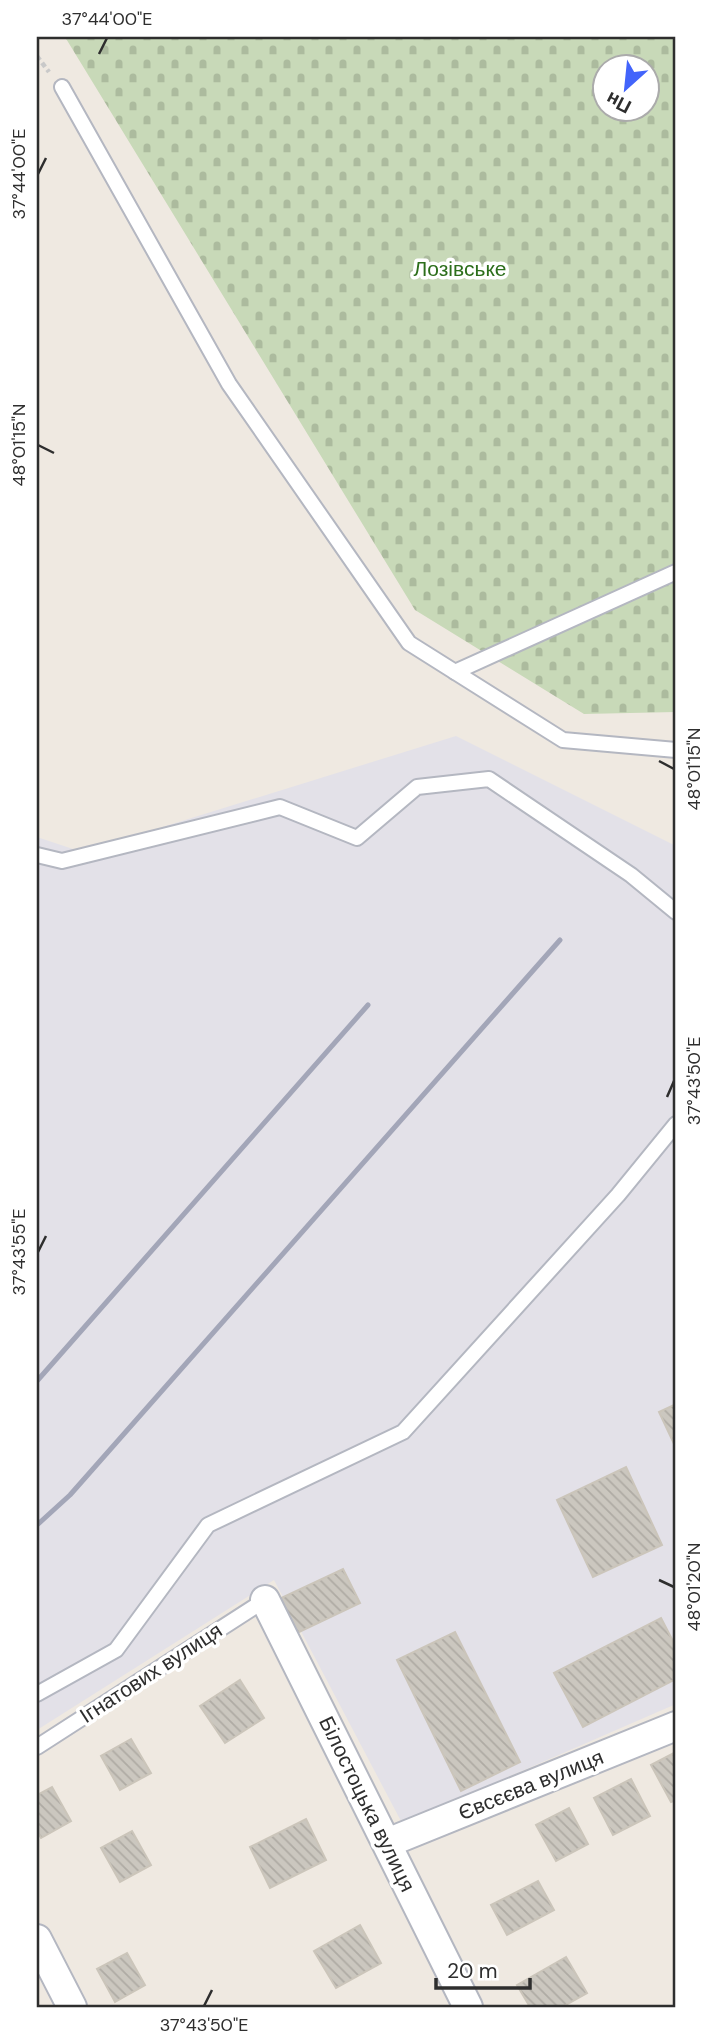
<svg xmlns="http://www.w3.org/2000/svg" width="713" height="2044" font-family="'DM Sans',sans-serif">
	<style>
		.industrial { fill: #e3e1e8 }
		.cemetery { fill: url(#cemetery-stones); fill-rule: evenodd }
		.building { fill: url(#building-back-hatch); stroke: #cbc5ba; stroke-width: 2 }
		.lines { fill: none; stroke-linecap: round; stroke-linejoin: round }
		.lane-casing { stroke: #b4b7c1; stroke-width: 18 }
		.street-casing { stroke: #b4b7c1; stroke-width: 32 }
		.path { stroke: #c9c9c9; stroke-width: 4.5; stroke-dasharray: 5 3.5; stroke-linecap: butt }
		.lane { stroke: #fff; stroke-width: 14 }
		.street { stroke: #fff; stroke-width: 28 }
		.rail { stroke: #a3a6b8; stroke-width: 5 }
		.ticks { fill: none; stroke: #2e2e2e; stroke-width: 2.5 }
		.labels { text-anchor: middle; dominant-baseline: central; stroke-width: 7; stroke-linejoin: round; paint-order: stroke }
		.park-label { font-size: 21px; fill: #2c6e1b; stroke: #fff }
		.street-label { font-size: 21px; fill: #2e2e2e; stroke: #fff }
		.neatline { fill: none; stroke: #2e2e2e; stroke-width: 2.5 }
		.ticks-label { font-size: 18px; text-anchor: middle; fill: #2e2e2e }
	</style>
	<defs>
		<pattern id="cemetery-stones" width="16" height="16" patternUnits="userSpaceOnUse" patternTransform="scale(1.75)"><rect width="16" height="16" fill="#c8d9b8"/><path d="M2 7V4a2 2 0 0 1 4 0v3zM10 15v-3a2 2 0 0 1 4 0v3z" fill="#acbb9e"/></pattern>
		<pattern id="building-back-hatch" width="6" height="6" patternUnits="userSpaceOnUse" patternTransform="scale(1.75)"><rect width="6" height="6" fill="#cbc7bf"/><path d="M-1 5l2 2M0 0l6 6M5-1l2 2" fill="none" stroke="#afaba4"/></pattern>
	</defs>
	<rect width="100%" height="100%" fill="#efe9e1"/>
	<!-- industrial -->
	<polygon class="industrial" points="456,736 676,846 676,1704 402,1823 274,1580 37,1730 37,837 82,852"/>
	<!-- cemetery -->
	<path class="cemetery" d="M65,37H676V712L584,714L415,610ZM604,66H646V108H604Z"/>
	<!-- building -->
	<g class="building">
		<polygon points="676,1404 676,1448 659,1412"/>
		<polygon points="626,1467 662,1545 593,1577 557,1500"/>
		<polygon points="343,1569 360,1603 293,1635 277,1600"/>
		<polygon points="661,1618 676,1647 676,1679 583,1727 554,1673"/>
		<polygon points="455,1632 520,1762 461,1791 397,1660"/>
		<polygon points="240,1680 264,1718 225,1743 200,1706"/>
		<polygon points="131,1739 151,1773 120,1790 101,1756"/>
		<polygon points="676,1752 676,1800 671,1802 651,1765"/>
		<polygon points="631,1779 650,1816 613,1835 594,1798"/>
		<polygon points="52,1787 71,1821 41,1838 37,1831 37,1795"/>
		<polygon points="569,1808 588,1844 556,1861 536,1825"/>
		<polygon points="306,1819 326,1860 270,1888 250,1847"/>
		<polygon points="132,1831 151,1865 120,1882 101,1848"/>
		<polygon points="538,1881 554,1910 507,1935 491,1905"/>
		<polygon points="360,1925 381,1963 336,1988 314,1951"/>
		<polygon points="127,1953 145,1985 115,2002 97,1969"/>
		<polygon points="566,1957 587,1993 562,2007 530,2007 517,1985"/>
	</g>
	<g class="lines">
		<defs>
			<g id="lane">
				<polyline points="62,87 229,384 409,643 563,740 676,750"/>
				<polyline points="455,672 676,572"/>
				<polyline points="37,855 62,861 280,807 357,838 417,787 489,779 631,875 676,912"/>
				<polyline points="37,1694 116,1650 208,1525 403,1432 618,1195 676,1124"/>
				<polyline points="37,1747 265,1600"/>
			</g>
			<g id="street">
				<polyline points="265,1600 468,2007"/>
				<polyline points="387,1843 676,1726"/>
				<polyline points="37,1939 72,2007"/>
			</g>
		</defs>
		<!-- lane casing -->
		<use href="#lane" class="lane-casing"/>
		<!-- street casing -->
		<use href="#street" class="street-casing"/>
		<!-- path -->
		<polyline class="path" points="37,56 49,72"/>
		<!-- lane -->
		<use href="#lane" class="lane"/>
		<!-- street -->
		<use href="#street" class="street"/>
		<!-- rail -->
		<g class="rail">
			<polyline points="37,1381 368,1005"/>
			<polyline points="37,1525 70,1495 560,940"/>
		</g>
	</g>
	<!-- ticks -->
	<path class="ticks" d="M99,54L107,38M38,174L46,158M38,445L54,453M659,761L674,769M667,1097L674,1081M38,1252L46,1236M659,1580L674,1587M204,2006L212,1990"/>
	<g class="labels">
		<!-- park labels -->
		<g class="park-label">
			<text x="460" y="269">Лозівське</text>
		</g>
		<!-- street labels -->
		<g class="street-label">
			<text transform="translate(151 1673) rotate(-33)">Ігнатових вулиця</text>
			<text transform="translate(531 1785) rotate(-22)">Євсєєва вулиця</text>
			<text transform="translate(367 1804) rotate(64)">Білостоцька вулиця</text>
		</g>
	</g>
	<!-- border -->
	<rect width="713" height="2044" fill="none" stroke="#ffffff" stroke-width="77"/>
	<!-- north arrow -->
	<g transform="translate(626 88) rotate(207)"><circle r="33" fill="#ffffff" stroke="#ababab" stroke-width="2"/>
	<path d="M0-5L12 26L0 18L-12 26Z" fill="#4264fb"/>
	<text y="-10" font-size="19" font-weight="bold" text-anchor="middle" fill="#2e2e2e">Пн</text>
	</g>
	<!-- scale -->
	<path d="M436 1978v10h94v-10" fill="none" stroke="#2e2e2e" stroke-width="3.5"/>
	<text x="447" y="1978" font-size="21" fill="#2e2e2e" stroke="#ffffff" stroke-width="5" paint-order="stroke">20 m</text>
	<rect x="38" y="38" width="636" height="1968" class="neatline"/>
	<g class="ticks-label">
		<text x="107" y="25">37°44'00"E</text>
		<text transform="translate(19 174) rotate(-90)" y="6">37°44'00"E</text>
		<text transform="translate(19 445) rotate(-90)" y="6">48°01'15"N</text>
		<text transform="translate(694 769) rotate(-90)" y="6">48°01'15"N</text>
		<text transform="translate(694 1081) rotate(-90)" y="6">37°43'50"E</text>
		<text transform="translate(19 1252) rotate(-90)" y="6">37°43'55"E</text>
		<text transform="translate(694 1587) rotate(-90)" y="6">48°01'20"N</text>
		<text x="204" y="2031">37°43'50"E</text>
	</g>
</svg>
